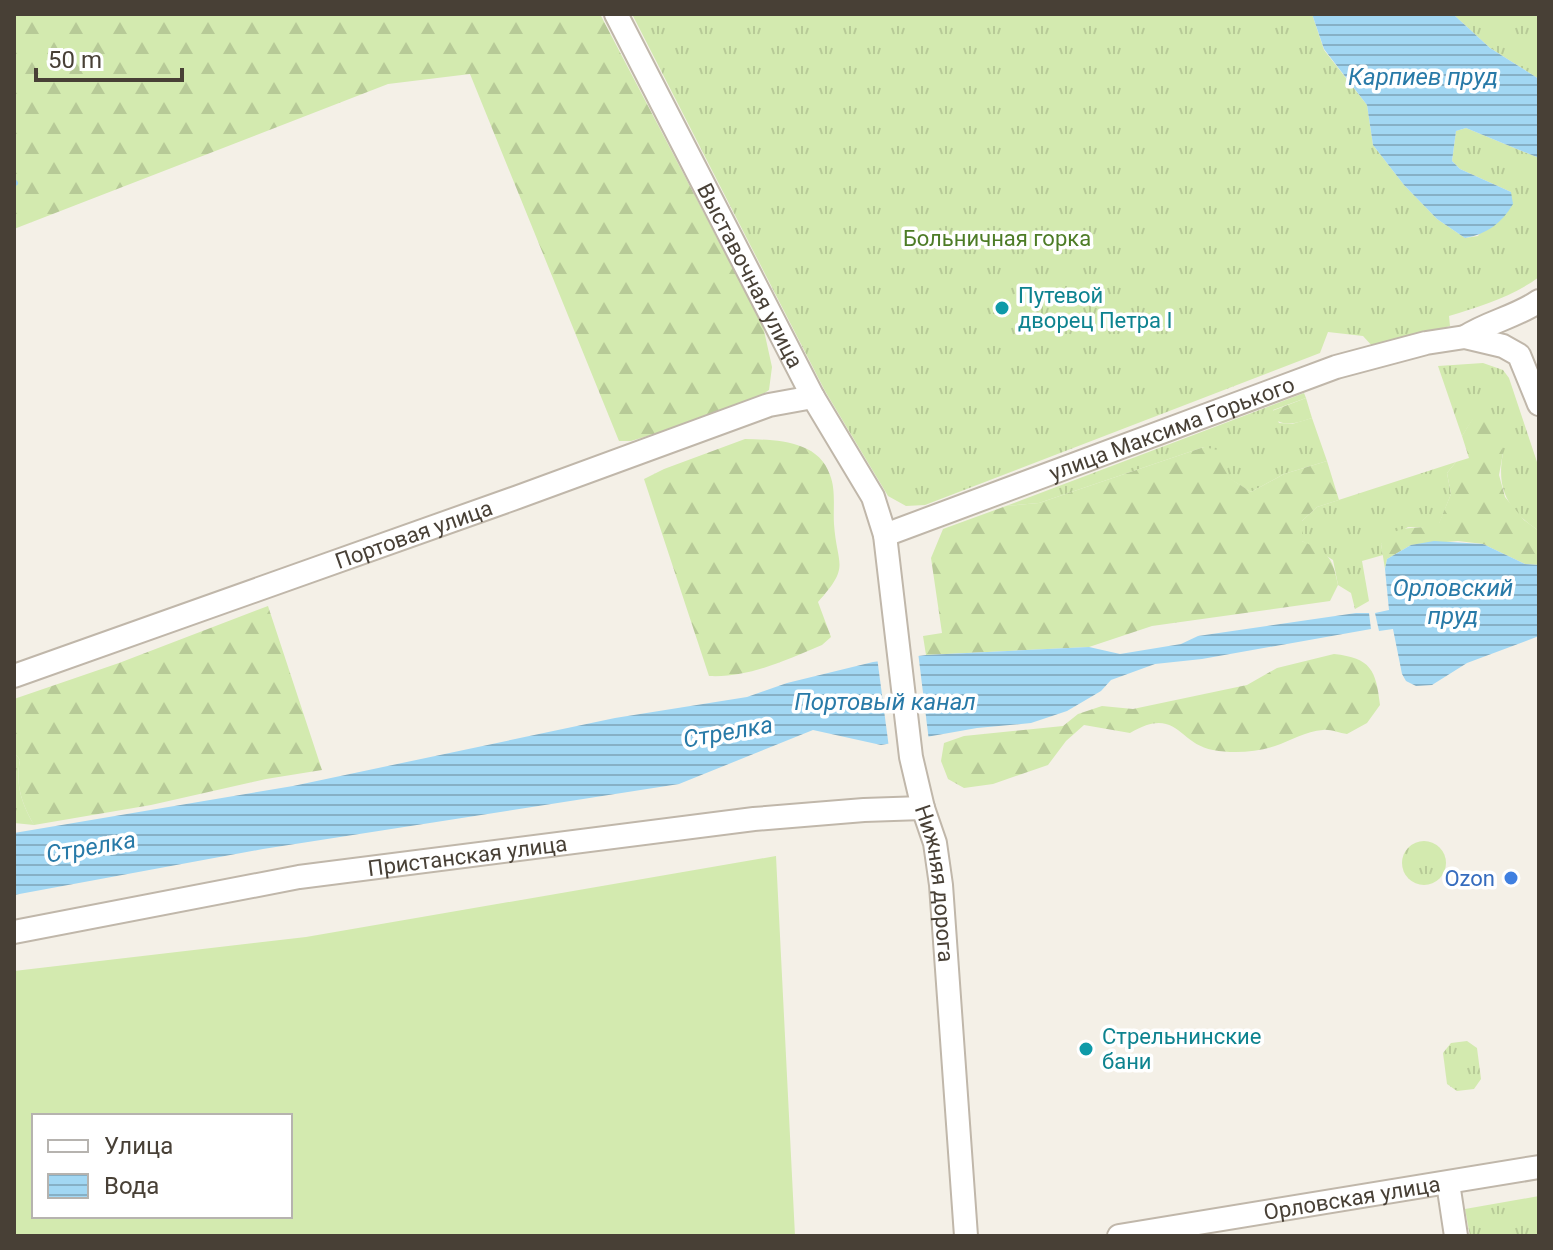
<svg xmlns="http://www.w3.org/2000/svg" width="1553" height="1250" font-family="Roboto,sans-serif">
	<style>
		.grass { fill: url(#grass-tufts) }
		.forest { fill: url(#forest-firs) }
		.garden { fill: #d3eaaf; fill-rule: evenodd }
		.water { fill: url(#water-rules) }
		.pier { fill: #f4f0e7 }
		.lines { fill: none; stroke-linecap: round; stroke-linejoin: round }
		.stream { stroke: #a2d7f3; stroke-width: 6 }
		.street-casing { stroke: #c0b7aa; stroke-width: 26 }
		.street { stroke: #fff; stroke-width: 22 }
		.culture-dot { fill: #0f9aa8; stroke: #fff; stroke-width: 3 }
		.shop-dot { fill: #3f7fe0; stroke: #fff; stroke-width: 3 }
		.labels { text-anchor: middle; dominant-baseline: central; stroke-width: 7; stroke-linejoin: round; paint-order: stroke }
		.park-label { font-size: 22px; fill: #4d7c26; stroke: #fff }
		.street-label { font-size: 22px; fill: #484036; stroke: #fff }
		.culture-label { font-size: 22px; fill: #0d838f; stroke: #fff; text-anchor: start }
		.shop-label { font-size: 22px; fill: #366cbe; stroke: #fff; text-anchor: end }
		.water-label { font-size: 24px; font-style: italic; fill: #287aa8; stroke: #fff }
	</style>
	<defs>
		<pattern id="grass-tufts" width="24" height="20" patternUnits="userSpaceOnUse" patternTransform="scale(2)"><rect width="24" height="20" fill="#d3eaaf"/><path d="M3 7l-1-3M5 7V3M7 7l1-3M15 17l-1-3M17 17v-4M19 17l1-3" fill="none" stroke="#b7ca97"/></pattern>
		<pattern id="forest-firs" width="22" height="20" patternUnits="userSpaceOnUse" patternTransform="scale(2)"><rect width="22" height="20" fill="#d3eaaf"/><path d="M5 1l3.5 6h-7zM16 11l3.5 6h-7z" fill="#b7ca97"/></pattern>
		<pattern id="water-rules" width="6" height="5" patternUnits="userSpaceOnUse" patternTransform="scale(2)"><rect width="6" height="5" fill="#a2d7f3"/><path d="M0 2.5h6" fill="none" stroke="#86b0c6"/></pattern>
	</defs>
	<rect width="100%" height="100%" fill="#f4f0e7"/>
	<!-- grass -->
	<g class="grass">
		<path d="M632,14H1312L1324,50L1367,105L1373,145L1404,185L1437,219L1465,238L1478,236L1511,192L1460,169L1452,161L1456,131L1466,128L1539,158V277C1512,297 1481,306 1449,316L1450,326L1374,348L1363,336L1328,332L1320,353L925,505L906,506L888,496L825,391Z"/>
		<polygon points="1453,14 1539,14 1539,79 1490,48"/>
		<path d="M1483,363L1503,370L1509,378L1539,468V531C1508,510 1496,490 1503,453L1473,419L1462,436L1438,366Z"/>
		<polygon points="1304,393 1306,398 1273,410 1279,423 1292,424 1312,418 1327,461 1284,474 1251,492 1227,477 1204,447 1039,503 1006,506"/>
		<polygon points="1456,462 1447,473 1451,494 1439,524 1428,528 1408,527 1381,544 1383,555 1362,561 1369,601 1355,609 1351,593 1338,585 1333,560 1302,541 1302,521 1317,507"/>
		<path d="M14,752L20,760C15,785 22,804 34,825L14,823Z"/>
		<circle cx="1424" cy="863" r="22"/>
		<polygon points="1467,1041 1477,1048 1481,1079 1474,1089 1457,1091 1447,1084 1443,1053 1451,1043"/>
		<polygon points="1539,1196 1539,1236 1470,1236 1465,1209"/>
	</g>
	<!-- forest -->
	<g class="forest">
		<polygon points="14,14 600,14 763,326 772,367 769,390 746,406 631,441 619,441 470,74 388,84 14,229"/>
		<path d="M1306,398L1312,418C1297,423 1285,428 1271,417L1272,411Z"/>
		<path d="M1473,418L1489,420L1501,431L1503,453L1499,475L1505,497L1524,520L1539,531V565L1525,564L1483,544L1458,541L1411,545L1387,559L1385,569L1381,544C1399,520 1416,533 1439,523L1451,494L1447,473L1456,462L1469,458L1462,436Z"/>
		<path d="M745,439C776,440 818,440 830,475C836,490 833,508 834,524C837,567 851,565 818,602L831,637L822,645C786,660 749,678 709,676L644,479L664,469Z"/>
		<path d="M1204,447L1226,452L1228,477L1251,492L1284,474L1327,461L1339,500L1317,507L1302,521V541C1329,553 1332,556 1338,585L1330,601L1152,626L1089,647L926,655L923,636L942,633L931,558L943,529L1006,506L1039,503Z"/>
		<path d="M268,606L322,770L266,779L151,805L34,825C22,804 15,785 20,760L14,752V699L119,663Z"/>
		<path d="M1334,654C1371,658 1376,670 1380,705L1367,723L1347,734C1339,733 1330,729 1323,730C1306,731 1290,741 1275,746C1256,752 1234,754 1213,750C1178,744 1177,705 1130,733L1084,725L1066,741L1048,765L993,784L964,788L948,779L941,761L944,743L964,736L1063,726L1078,714L1102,706L1133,709L1247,685L1277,668Z"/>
	</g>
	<!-- garden -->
	<path class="garden" d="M776,856L795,1236H14V971L306,937ZM34,1116H290V1216H34Z"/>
	<!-- water -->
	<g class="water">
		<path d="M1312,14H1453L1490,48L1539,79V158L1466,128L1456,131L1452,161L1460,169L1511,192L1513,204C1502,223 1487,234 1465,238L1437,219L1404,185L1373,145L1367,105L1324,49Z"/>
		<polygon points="1434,541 1483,544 1525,564 1539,565 1539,636 1467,663 1432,685 1416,686 1406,681 1402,674 1393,629 1379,631 1375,613 1389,610 1385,569 1387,559 1411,545"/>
		<polygon points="1356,613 1369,613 1371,629 1202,659 1155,664 1111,680 1101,691 1067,711 1031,723 977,728 881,745 813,730 679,784 263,849 14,895 14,833 293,786 615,718 747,697 787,683 873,662 926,655 1089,647 1120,654 1181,644 1198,636"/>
	</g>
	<!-- pier -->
	<polygon class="pier" points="918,652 929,741 889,748 877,657"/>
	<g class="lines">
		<!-- stream -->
		<polyline class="stream" points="14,182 15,183"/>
		<defs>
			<g id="street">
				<path id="s1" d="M616,14L813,397L873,497L885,535L911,757L923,808L935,843L941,885L966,1236"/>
				<path d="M1465,337C1488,322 1516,317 1539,301"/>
				<path id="s2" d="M885,535L1336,367L1426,343L1465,337L1503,346L1519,355L1539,404"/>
				<path id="s3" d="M14,676L518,497L769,405L813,397"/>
				<path id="s4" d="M14,932L299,877L754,819L864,810L923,808"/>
				<polyline points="1448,1183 1456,1236"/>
				<path id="s5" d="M1119,1236L1539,1167"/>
			</g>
		</defs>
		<!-- street casing -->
		<use href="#street" class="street-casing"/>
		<!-- street -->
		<use href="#street" class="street"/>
	</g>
	<!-- markers -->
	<g class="culture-dot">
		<circle cx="1002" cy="308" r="8"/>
		<circle cx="1086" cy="1049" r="8"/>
	</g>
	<circle class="shop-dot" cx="1511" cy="878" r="8"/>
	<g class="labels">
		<!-- park labels -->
		<g class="park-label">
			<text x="997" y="238">Больничная горка</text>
		</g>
		<!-- street labels -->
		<g class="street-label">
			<text stroke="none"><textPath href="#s1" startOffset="294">Выставочная улица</textPath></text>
			<text stroke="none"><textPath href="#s2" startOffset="306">улица Максима Горького</textPath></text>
			<text stroke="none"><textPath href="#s3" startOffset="424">Портовая улица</textPath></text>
			<text stroke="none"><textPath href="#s4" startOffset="460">Пристанская улица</textPath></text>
			<text stroke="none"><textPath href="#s1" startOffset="940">Нижняя дорога</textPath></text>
			<text stroke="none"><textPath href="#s5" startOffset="236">Орловская улица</textPath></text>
		</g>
		<!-- culture labels -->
		<g class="culture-label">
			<text x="1018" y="295">Путевой<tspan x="1018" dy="25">дворец Петра I</tspan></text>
			<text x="1102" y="1036">Стрельнинские<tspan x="1102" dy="25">бани</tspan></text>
		</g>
		<!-- shop labels -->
		<g class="shop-label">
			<text x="1495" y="878">Ozon</text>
		</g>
		<!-- water labels -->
		<g class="water-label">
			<text x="1423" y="77">Карпиев пруд</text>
			<text x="1453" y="588">Орловский<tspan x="1453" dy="28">пруд</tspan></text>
			<text x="885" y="702">Портовый канал</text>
			<text transform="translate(728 732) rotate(-10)">Стрелка</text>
			<text transform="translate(91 847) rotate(-10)">Стрелка</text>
		</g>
	</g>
	<!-- border -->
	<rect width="1553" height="1250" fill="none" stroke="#484036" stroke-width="32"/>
	<!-- legend -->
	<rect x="32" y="1114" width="260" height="104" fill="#ffffff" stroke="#b6b3af" stroke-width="2"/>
	<rect x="48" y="1140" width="40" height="12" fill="#ffffff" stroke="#b6b3af" stroke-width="2"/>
	<text x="104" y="1154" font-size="24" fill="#484036">Улица</text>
	<rect x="48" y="1174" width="40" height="24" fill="url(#water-rules)" stroke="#b6b3af" stroke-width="2"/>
	<text x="104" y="1194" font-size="24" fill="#484036">Вода</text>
	<!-- scale -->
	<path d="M36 68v12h146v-12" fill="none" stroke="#484036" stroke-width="4"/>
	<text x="48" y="68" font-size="24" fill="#484036" stroke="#ffffff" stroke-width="6" paint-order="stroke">50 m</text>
</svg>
